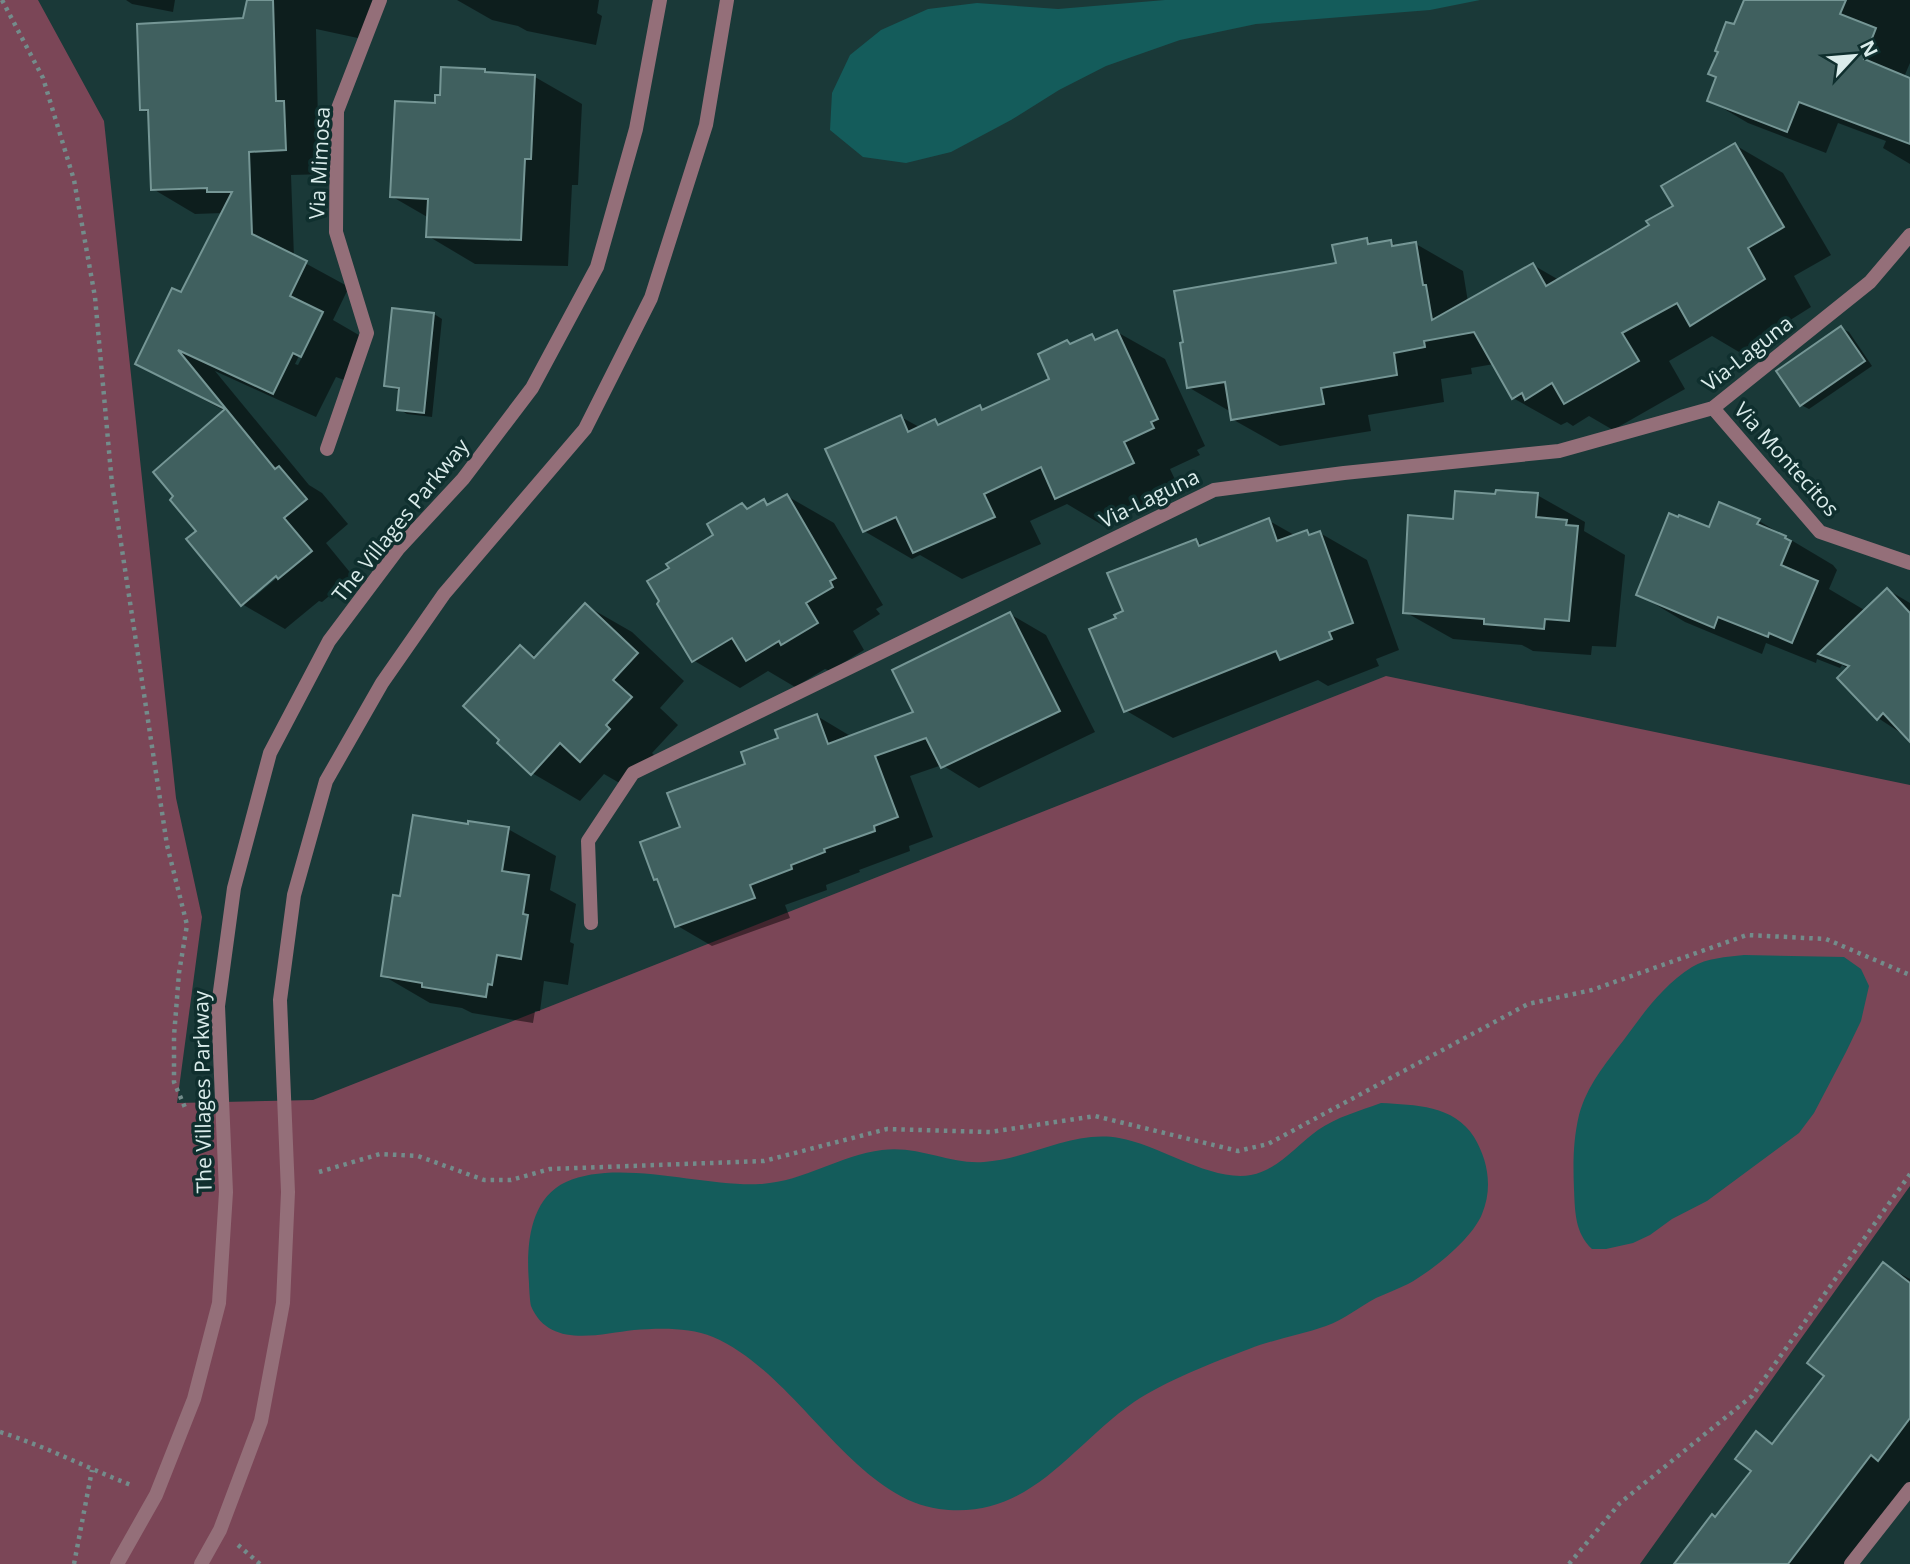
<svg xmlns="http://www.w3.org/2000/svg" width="1910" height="1564" font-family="'Open Sans',sans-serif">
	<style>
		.green { fill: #7b4657 }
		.water { fill: #145c5b }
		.shadow { fill: #0007; fill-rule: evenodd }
		.building { fill: #40605f; stroke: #759695; stroke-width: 2 }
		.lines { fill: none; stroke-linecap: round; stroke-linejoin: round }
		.path { stroke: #738c8b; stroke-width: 4.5; stroke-dasharray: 3.5 5; stroke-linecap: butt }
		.minor { stroke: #946f79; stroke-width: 14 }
		.tertiary { stroke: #946f79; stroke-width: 14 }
		.labels { text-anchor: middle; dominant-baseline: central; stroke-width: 7; stroke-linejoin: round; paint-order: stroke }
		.street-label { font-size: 21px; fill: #daeceb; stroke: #0f2f2e }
	</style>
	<rect width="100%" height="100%" fill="#1a3938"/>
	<!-- green -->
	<polygon class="green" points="0,0 38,0 104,121 176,798 202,917 177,1103 313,1100 1386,676 1910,785 1910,1186 1640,1564 0,1564"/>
	<!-- water -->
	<g class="water">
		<polygon points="1165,0 1480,0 1430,10 1256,24 1180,40 1106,66 1059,90 1011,120 951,152 906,163 863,157 830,130 832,93 850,55 881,30 928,9 977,3 1058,9"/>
		<path d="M1744,955L1844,957L1861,969L1869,986L1861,1021L1846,1052L1814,1113L1799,1133L1707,1201L1672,1219L1650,1235L1633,1243L1606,1249H1592C1575,1233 1575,1212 1574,1189C1573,1163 1573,1141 1579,1115C1587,1086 1605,1064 1623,1041C1643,1014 1662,986 1692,967C1707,958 1726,957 1744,955Z"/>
		<path d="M1381,1103C1415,1105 1454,1105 1474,1137C1488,1160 1493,1188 1482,1214C1472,1239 1432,1271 1408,1284C1398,1289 1387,1293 1376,1298C1359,1307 1345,1319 1326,1326C1301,1335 1274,1339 1249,1349C1214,1362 1165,1381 1134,1402C1070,1446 1030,1521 939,1509C852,1497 796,1372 713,1337C689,1327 659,1328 634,1330C599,1334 549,1349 531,1306C530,1303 529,1286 529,1283C526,1247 529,1199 566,1182C618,1158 703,1187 760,1184C803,1182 840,1155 882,1150C919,1145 951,1165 984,1162C1030,1159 1072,1130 1119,1138C1160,1145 1210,1182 1251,1175C1278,1170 1297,1145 1318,1130C1337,1117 1359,1111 1381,1103Z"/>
	</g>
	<!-- shadow -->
	<g class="shadow">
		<polygon points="126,0 175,0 173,12 132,4"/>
		<path d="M249,0H373L367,40L316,29L318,123L327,127L328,174L291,175L294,257L349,287L333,320L364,338L344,380L336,377L316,417L215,371L309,485L322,493L348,524L326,543L353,576L322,602L319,601L285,629L242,604L198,532L225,411L137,364L182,295L223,213L195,214L153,189L150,114L142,109L245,20ZM320,313H324L298,365L295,364ZM282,569L284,572L253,598V594Z"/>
		<polygon points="457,0 599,0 597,13 602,16 596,45 527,31 518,26 492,20"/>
		<polygon points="1746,0 1910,0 1910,63 1904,77 1910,80 1910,164 1883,148 1886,141 1838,123 1826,153 1748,123 1709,100"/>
		<polygon points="484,71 491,74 535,77 582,104 578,185 572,185 568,266 475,264 428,236 429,218 391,196 442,97"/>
		<polygon points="1735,145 1783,173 1831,255 1794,276 1811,307 1739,352 1712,336 1669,361 1685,389 1613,430 1589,416 1573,426 1567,422 1561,425 1513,398 1494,364 1471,368 1472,374 1441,379 1444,402 1368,415 1371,431 1280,446 1232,419 1231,412 1188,387 1367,240 1375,245 1391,242 1399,247 1416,244 1463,271 1468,302 1533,265 1559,280 1651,225 1675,207"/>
		<polygon points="434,314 442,319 432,417 407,414 399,409 400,391 386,385"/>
		<polygon points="1841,328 1849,332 1872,366 1809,409 1801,405"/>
		<polygon points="1117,332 1165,359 1205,446 1197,450 1200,455 1170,469 1180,490 1104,526 1067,504 1030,521 1041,544 962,579 920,555 912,559 864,531 901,417 921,428 935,421 941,425 980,407 986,411 1052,380 1067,342 1072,345 1092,336 1100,340"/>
		<polygon points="1537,495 1585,522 1584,531 1625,555 1616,647 1592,646 1591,655 1533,651 1522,645 1453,639 1405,612 1455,521 1497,496"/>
		<polygon points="787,496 834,523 883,605 876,609 880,614 853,631 864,650 830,671 825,669 795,687 768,671 740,688 693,660 671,568 715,535 742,505 750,509 764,501 770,505"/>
		<polygon points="1268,520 1296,536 1307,532 1312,535 1320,533 1367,560 1399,650 1376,659 1379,666 1328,686 1318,680 1173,738 1125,710 1118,620 1196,541 1205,546"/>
		<polygon points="1759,521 1833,565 1837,570 1829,589 1866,611 1888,590 1910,603 1910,739 1878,718 1849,669 1842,665 1840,668 1817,659 1816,663 1766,643 1762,654 1685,622 1638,594 1710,529"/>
		<polygon points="585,605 632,632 684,681 660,708 678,725 652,753 656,757 628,788 604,774 580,801 532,773 521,648 537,657"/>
		<polygon points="1010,614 1046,635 1095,732 979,788 942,765 910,776 933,837 909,846 910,851 859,870 860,872 826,885 827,890 785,905 790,918 712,946 676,925 660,881 655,879 682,828 747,765 780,739 817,716 852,737 916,713"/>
		<polygon points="469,826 508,829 556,856 550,890 576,904 570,942 574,944 568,985 544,981 540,1011 535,1011 533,1023 472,1013 462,1008 430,1003 382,975 401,898"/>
		<polygon points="1884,1265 1910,1279 1910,1493 1856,1564 1677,1564 1753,1470 1756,1434 1774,1444 1826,1376"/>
	</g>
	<!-- building -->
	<g class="building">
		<polygon points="247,0 273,0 276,101 284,101 286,150 249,152 252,234 307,261 290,296 323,312 301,357 293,353 273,394 178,350 275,469 279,466 307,499 284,518 312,551 278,579 276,576 241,606 186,539 196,531 170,500 173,496 153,472 225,409 135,364 172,288 181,292 232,192 207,192 207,188 151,190 148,110 140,110 137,24 243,18"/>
		<polygon points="1744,0 1846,0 1840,14 1876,28 1864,59 1910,78 1910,144 1799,102 1787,132 1707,101 1716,77 1708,74 1718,52 1715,51 1726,22 1734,24"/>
		<polygon points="441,67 485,69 485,72 535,75 531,159 525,159 521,240 426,237 428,199 390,197 395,101 435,103 435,95 440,95"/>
		<polygon points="1735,143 1784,227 1748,248 1765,279 1690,326 1677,303 1622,333 1639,361 1564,404 1552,383 1525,400 1522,393 1512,399 1474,332 1424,341 1425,347 1394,353 1397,375 1321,388 1324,404 1231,420 1225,382 1187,388 1180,343 1183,342 1174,291 1336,263 1332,245 1367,238 1368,244 1391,240 1392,246 1416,242 1423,285 1426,285 1432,320 1533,263 1546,286 1611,248 1649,225 1646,221 1673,206 1661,186"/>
		<polygon points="392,308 434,313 424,413 397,410 399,388 384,386"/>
		<polygon points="1841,326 1865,361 1800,406 1776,371"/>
		<polygon points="1117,330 1158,419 1151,422 1154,428 1124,442 1134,463 1055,499 1041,467 984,494 995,517 913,553 896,517 863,532 825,449 901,415 908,432 935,419 938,425 980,405 982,410 1049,379 1038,354 1067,340 1070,344 1092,334 1095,340"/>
		<polygon points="1496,490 1538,493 1536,517 1567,520 1566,525 1578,526 1569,621 1545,619 1544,629 1484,624 1484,619 1403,613 1408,515 1453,519 1455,491 1495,494"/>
		<polygon points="787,494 836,578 830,581 833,587 806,603 818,623 781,645 779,641 746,661 732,638 692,662 657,604 659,601 647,581 669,568 666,564 713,535 707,524 742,503 747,509 764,499 767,505"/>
		<polygon points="1719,502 1760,519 1757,524 1786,536 1785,538 1791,541 1781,565 1818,581 1792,643 1769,633 1768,637 1718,617 1714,628 1636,595 1669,513 1678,517 1679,515 1709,527"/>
		<polygon points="1269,518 1277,541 1307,530 1309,535 1320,531 1353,623 1329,632 1332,639 1280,660 1276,651 1124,712 1089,629 1116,618 1114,615 1123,611 1107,573 1196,539 1199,546"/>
		<polygon points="1887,588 1910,613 1910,742 1883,713 1877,720 1837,678 1849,666 1818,654"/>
		<polygon points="585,603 638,653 613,680 632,697 606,725 610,729 580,762 560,743 531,775 497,743 499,740 463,706 520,645 534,658"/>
		<polygon points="1010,612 1060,711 941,768 926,738 875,756 898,817 874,826 875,831 824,849 825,852 791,865 792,869 750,885 755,898 675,927 657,879 654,880 640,842 680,827 667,793 745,764 741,752 778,738 775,730 817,714 828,744 913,712 892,670"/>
		<polygon points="413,815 468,824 468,821 509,827 502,871 529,875 523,914 528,915 521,959 497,955 492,985 488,984 486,997 422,987 422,983 381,976 393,895 400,896"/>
		<polygon points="1883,1262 1910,1283 1910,1418 1878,1461 1871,1455 1788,1564 1674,1564 1712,1514 1715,1517 1751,1471 1735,1459 1756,1431 1772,1444 1824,1376 1807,1363"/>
	</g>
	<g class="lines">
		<!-- path -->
		<g class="path">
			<polyline points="2,0 43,78 74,180 95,297 112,484 167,845 187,925 179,973 174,1036 174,1082 186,1110"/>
			<polyline points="319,1172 380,1154 418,1156 484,1180 511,1180 550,1169 764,1161 887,1129 990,1132 1095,1116 1238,1151 1268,1144 1528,1004 1592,990 1747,935 1826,939 1910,975"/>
			<path d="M0,1432C45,1446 87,1468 131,1485"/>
			<polyline points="238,1545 260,1564"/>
			<polyline points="74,1564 92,1470"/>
			<polyline points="1569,1564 1620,1503 1752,1396 1910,1174"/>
		</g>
		<!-- minor -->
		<g class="minor">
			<polyline points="1713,408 1820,532 1910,563"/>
			<polyline points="327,449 367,333 336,232 337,111 380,0"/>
			<polyline points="591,923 588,841 633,773 1214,490 1344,473 1559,451 1713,408 1870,282 1910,235"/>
			<polyline points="1851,1564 1910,1489"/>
		</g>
		<!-- tertiary -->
		<g class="tertiary">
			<polyline points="117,1564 156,1495 194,1399 219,1303 226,1192 218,1006 234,888 270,753 329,641 398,549 463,479 532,388 597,267 636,129 660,0"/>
			<polyline points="201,1564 220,1530 261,1421 283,1303 288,1192 280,1000 294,895 326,781 382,683 444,594 585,429 651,298 706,125 727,0"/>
		</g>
	</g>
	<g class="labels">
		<!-- street labels -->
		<g class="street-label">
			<text transform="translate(319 163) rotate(-87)">Via Mimosa</text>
			<text transform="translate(1747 353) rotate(-38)">Via-Laguna</text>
			<text transform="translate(1787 459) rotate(48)">Via Montecitos</text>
			<text transform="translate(1149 498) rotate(-26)">Via-Laguna</text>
			<text transform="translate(400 520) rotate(-51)">The Villages Parkway</text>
			<text transform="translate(202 1092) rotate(-91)">The Villages Parkway</text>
		</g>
	</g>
	<!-- north arrow -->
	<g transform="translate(1854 56) rotate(64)" stroke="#0f2f2e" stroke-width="5" paint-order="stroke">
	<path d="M0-5L12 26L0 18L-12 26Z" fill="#daeceb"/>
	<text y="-10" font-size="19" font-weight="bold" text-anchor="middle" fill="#daeceb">N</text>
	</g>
</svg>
